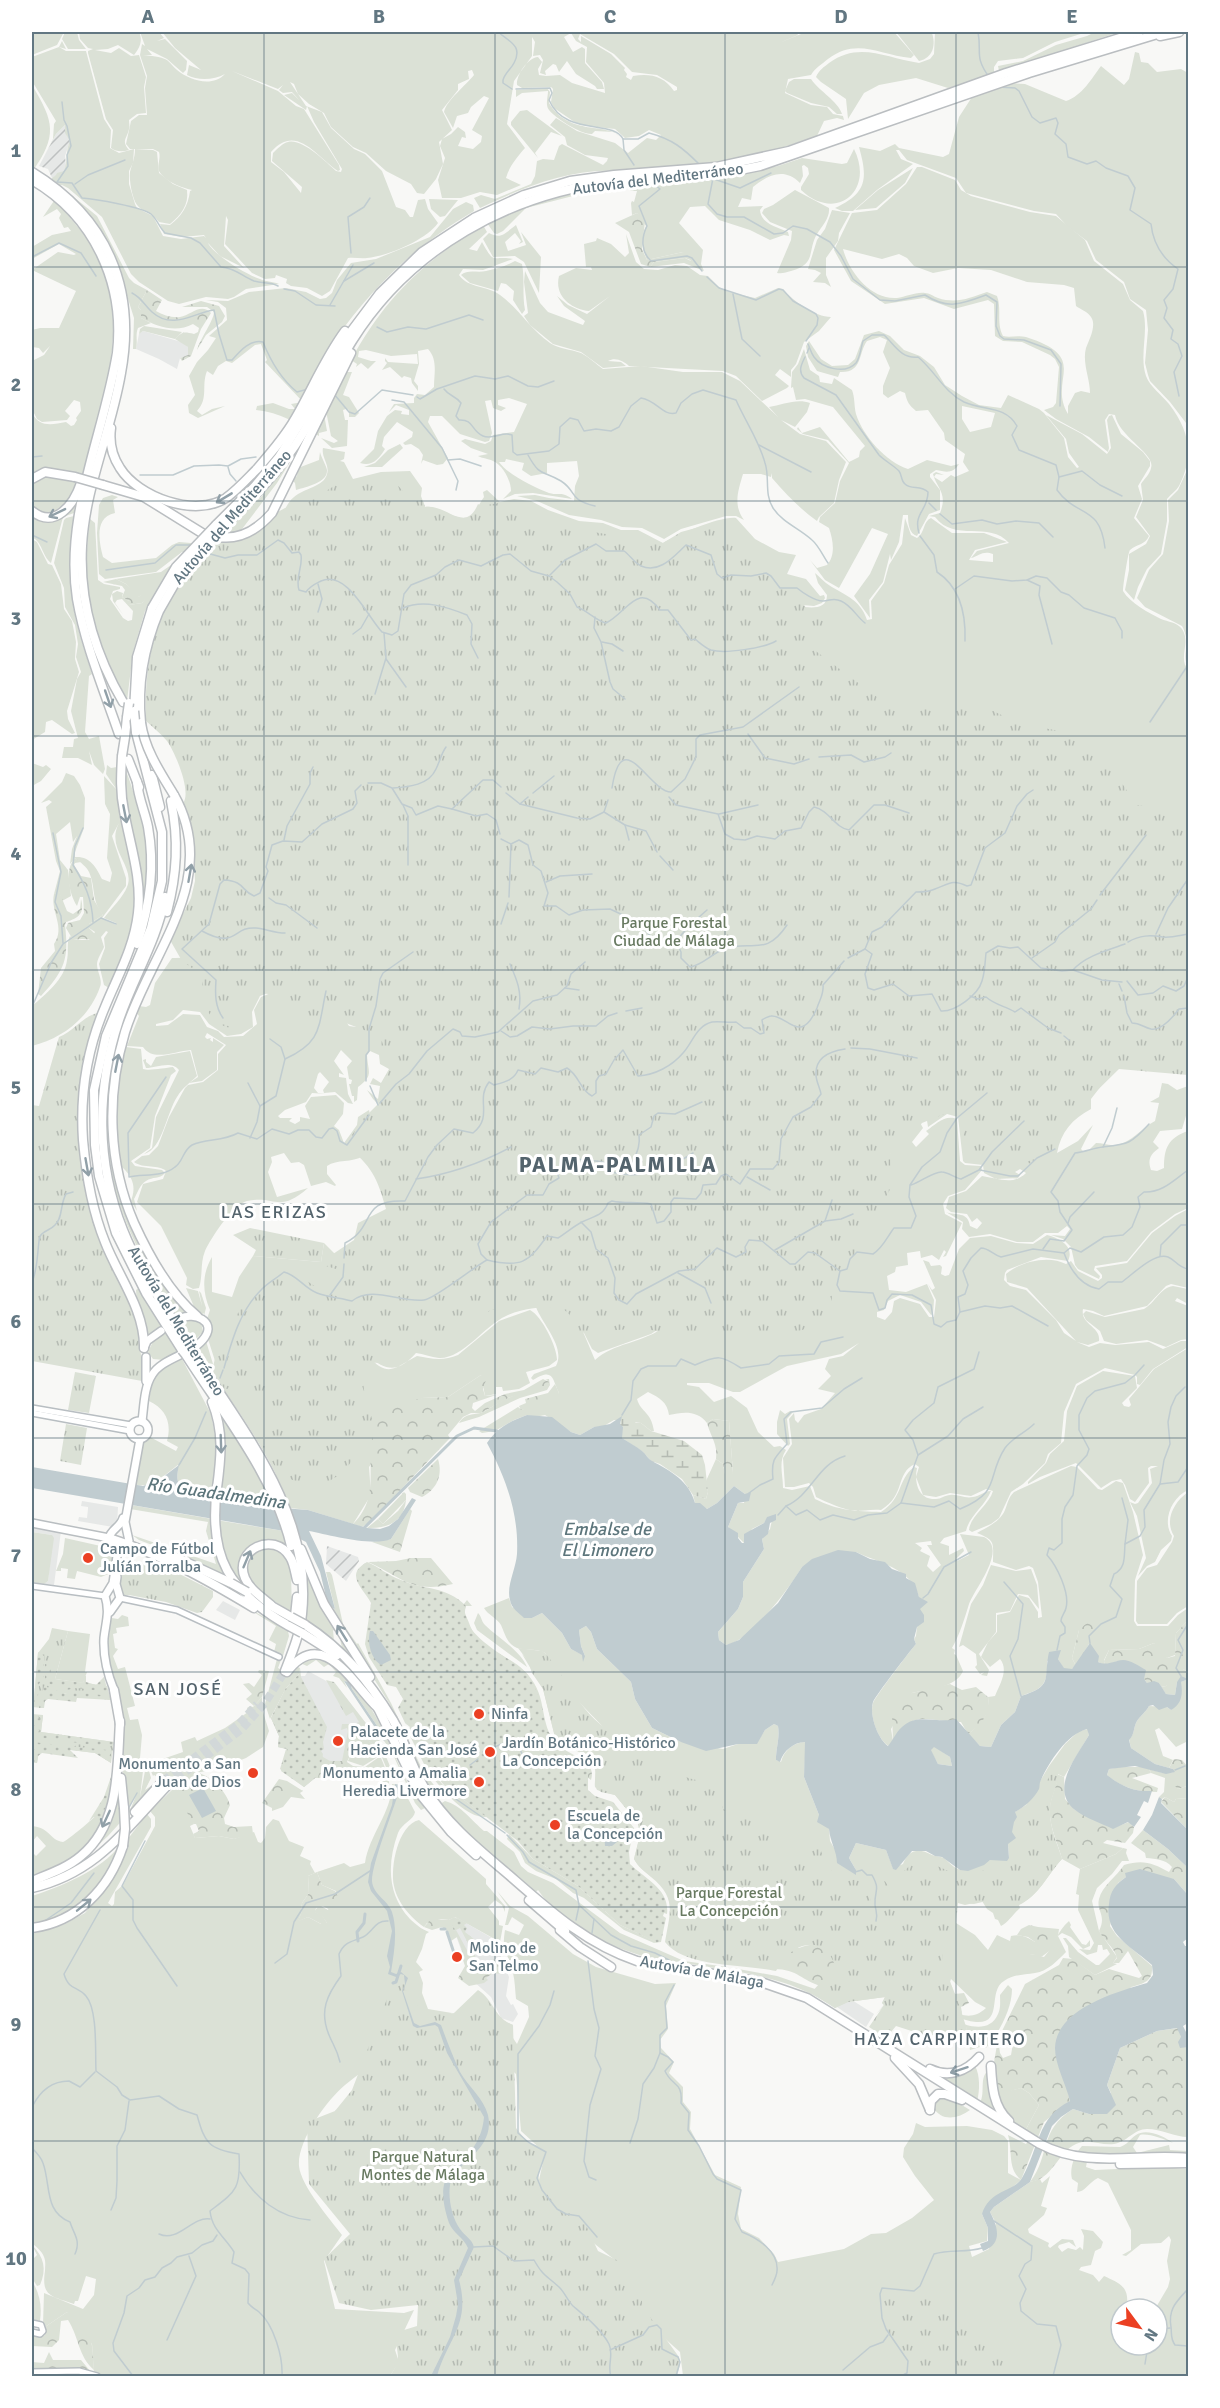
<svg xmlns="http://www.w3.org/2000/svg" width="1220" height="2408" font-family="Signika,sans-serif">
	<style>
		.built { fill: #e6e8e7 }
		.industrial { fill: url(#industrial-furrows) }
		.grass { fill: #dbe1d6; fill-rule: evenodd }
		.forest { fill: url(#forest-crowns) }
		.wetland { fill: url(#wetland-marsh) }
		.park { fill: url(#park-tufts) }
		.garden { fill: url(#garden-dots) }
		.water { fill: #c0ccd0; fill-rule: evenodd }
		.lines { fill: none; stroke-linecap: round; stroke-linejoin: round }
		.stream { stroke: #c0ccd0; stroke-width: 1.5 }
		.canal { stroke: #c0ccd0; stroke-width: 3 }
		.highway-tunnel { stroke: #d2d8d9; stroke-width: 8; stroke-dasharray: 8 4; stroke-linecap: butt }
		.secondary-casing { stroke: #b8bec2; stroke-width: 8 }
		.primary-casing { stroke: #b9bec1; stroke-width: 10 }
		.highway-casing { stroke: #babec1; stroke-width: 11 }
		.secondary { stroke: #fff; stroke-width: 5 }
		.primary { stroke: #fff; stroke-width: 7 }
		.highway { stroke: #fff; stroke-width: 8 }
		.highway-bridge-casing { stroke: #babec1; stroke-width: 11; stroke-linecap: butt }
		.highway-bridge { stroke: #fff; stroke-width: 8 }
		.oneway { stroke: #91a0a8 }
		.grid { fill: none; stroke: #627782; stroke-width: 1.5; stroke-opacity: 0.55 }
		.poi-dot { fill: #eb4023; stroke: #fff; stroke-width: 2 }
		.labels { text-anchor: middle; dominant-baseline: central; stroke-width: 6; stroke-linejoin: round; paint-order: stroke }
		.street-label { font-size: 16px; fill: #627782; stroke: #fff }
		.park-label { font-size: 16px; fill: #687a61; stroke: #fff }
		.poi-label { font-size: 16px; fill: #627782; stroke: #fff; text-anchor: start }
		.neighbourhood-label { font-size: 18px; letter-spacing: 1.5px; fill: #54646d; stroke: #fff }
		.water-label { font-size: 18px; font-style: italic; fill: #5d767c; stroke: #fff }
		.district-label { font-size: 22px; font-weight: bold; letter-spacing: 1.5px; fill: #54646d; stroke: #fff }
		.neatline { fill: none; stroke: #627782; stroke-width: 2 }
		.grid-label { font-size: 20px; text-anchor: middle; font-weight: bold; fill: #627782 }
	</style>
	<defs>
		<pattern id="industrial-furrows" width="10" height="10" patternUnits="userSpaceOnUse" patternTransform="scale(1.5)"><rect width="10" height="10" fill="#e6e8e7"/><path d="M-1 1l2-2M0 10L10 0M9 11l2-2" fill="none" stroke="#bec1c1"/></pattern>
		<pattern id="forest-crowns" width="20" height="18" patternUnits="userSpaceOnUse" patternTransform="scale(1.5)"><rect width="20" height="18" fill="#dbe1d6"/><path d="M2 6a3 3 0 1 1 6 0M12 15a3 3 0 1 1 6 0" fill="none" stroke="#b5bbb3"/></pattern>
		<pattern id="wetland-marsh" width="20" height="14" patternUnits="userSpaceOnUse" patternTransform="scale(1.5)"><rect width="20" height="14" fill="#dbe1d6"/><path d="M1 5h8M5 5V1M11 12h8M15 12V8" fill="none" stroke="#b5bbb3"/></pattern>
		<pattern id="park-tufts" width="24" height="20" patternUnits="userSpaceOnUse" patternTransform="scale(1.5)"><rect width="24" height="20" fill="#dbe1d6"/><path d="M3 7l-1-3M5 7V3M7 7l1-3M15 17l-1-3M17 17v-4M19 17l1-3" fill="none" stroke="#b5bbb3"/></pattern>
		<pattern id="garden-dots" width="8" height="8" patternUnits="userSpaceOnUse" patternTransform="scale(1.5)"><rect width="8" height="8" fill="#dbe1d6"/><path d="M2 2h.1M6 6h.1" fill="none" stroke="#b5bbb3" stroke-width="1.8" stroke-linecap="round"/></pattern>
	</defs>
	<rect width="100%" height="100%" fill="#f8f8f6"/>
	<!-- built -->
	<g class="built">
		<polygon points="143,331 185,343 188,347 189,355 180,358 177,369 159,359 136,349 139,334"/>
		<polygon points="82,1501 118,1507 117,1525 113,1527 78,1521 79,1517 87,1518 88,1509 88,1507 81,1506"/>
		<polygon points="32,1526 61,1531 54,1585 44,1584 48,1581 52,1535 32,1532"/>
		<polygon points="223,1601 240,1610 235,1620 216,1610"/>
		<polygon points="308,1671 330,1683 334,1682 389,1753 389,1757 379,1747 350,1756 341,1768 327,1778 315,1778 304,1787 288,1749 278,1747 279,1736 271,1718 300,1676 305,1676"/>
		<polygon points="457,1918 499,1942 498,1947 501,1950 501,1958 509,1977 506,1996 511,2005 513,2004 518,2014 513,2022 501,2018 491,1997 472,1980 451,1922"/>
		<polygon points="847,2002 855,2002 874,2014 866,2027 837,2007"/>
	</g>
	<!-- industrial -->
	<g class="industrial">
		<polygon points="65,125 65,132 70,141 65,156 66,166 64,171 52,178 48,169 39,166 56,134"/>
		<polygon points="327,1546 358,1557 359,1561 346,1581 326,1564"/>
	</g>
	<!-- grass -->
	<g class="grass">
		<polygon points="32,32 64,32 57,45 32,55"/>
		<polygon points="65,32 77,32 79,40 86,49 68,49 62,39"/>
		<path d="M79,32H139C143,40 140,48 134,55L118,45L108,49L95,50L111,53L119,48L131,56L139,55L146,77L144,87L146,113L137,114L129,120C129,123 130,127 129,129C127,139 121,140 129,150C123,152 116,152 111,148L113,130L106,119L88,53V51L93,49L88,48L80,39Z"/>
		<path d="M140,32H159L164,38L157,41L165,39L187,61L186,70L183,73L167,59L147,49L152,55H143C151,56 160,56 167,60C171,63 173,67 177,70C189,80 212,88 225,74C214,80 198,81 187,75L189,65L201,70L175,48L162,32H796L798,35L779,43L806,32H894L914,55L911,58C879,55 857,37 828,59C822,64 815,68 811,75L788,79L785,93L811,105L827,107L833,114L843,116L844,120L837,118L824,121L817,136L766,153L733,160L738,174L778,166L802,158L842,164L847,163L854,149C875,191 836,223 801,190V187L809,174L808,168L804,165L802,166L803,176L800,183C784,167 768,175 753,187L751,200L742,198L738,207L763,206L760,210C761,224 777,227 788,232L789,236L784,235L770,240L750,230L719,220L705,206L690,207L679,223L703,250L701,264L704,271L684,263L650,267L654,262L685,258L691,261L683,252L647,260C642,248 640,238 646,226L637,213L632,215L631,203L632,201L634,202L637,191H631L625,187L573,196L526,208L503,231L497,234L494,233L487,223C528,204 569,192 615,185L613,171C568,169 520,189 480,208L474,198L481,195L495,199L531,184L535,176L537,161L543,159L554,160L559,146L562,144L603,165L607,161L608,158L585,155L567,145L565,137L550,125L556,118L577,131L615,143L628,153L647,138L656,140L661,135L649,130L639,136L625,138L615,129L580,125L573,121L554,108L551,102L553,89L551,87L522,88L517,85C516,76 527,58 538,57L542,62L538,69L539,75L546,76L560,75L572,83L605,93L604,83L586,62L587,47L576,41L571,33L564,37L573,52L582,47L585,49V63L602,82L604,89H597L595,86L576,74L567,61L559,72L556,65L553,64L545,71L546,75L540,73L543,60L540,55L533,56L535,42L532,37V56L514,81L507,124L525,148C517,157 509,167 506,178L521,185L497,195L480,192L461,198H442L438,180L445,158L440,146L442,139L451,134L458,127L465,132L466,138L462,137L458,146L473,149L481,142L482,136L472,130L489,98L484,96L471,107L468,113L457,116L453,128L444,112C446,101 466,85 474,75L472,70L468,71L469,79L458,84V90L442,110L452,130L439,142L443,164L436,179L424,194L417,193L411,184L386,171L366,153L353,147L331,127L324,113L309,104L298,94L294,84L290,82L306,106L322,112L331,128L354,149L365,154L382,171L396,207L405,210L410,217H413L418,200L425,199L428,209L438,223C426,240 388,256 367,258C361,259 354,257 348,258L330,291L322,296L307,288L291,286L286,283L287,279L276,275L275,278L265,279L252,273L225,244L228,220L226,216L224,246L244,268L220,256L208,243C214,255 247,275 260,279C266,282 272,281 279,284L246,289L234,297L228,299L206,297L179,304L168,301L139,282L131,274L102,217L68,188L62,185L52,187V178L56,175L57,173L64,171C68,162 65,152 70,141L65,133V125L56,134L44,156L53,139L54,124L56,121L32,81V57L59,47L62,41L66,49L59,47L66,51H86L104,119L111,130L110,148L119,153L134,149L133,163L129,171V184L135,204L137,208L153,216L163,236L181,239L204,236L206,238L204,235L182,237L164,234L160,224L170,225C182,216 188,206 190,191L192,190C182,188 164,181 159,171C157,165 161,158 159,152L153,149H130L126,144L131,121L139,115H147L145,88L147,76L140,55L142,44L145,46ZM580,34L614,54L632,72L657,75L677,87V90L674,91C664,76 650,73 633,76L631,80L626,77L627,74L624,70L625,68L611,54L581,36V42L578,39ZM232,71L278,89L283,85L279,90L283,93L292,92L299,100L292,93L284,95L306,110L307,106L314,122L342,169L341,172L336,171C326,162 302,138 288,142C283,143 277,149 273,153L272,161L302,187L301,193L284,172L271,162V152C296,123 316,156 338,171L340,170L339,165L304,109L296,106L278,91Z"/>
		<path d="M896,32L932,33C936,45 933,58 919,61Z"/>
		<path d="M935,32H1087L1055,42L1023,58L998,61L994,67V73L999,71L998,66L1023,61L1056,45L1087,36L1095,32H1119L1004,70L1009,83L1025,84L1066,101C1082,96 1092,78 1101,66L1124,85L1129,79L1135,52L1139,53L1141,62L1148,63L1157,72L1181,69L1188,73V421L1186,423L1170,402L1150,381L1148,375L1145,363L1148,330L1146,310L1130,299L1124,282L1096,260L1087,241L1068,227L1056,214L1034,211L966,193L956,178L907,160L899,150H896L901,159L913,164L877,190L853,211H842L835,208C867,193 868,179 859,147L880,151L895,144L899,148L943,157L949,154L959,117L972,97L969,82L948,88L916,78L879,85L864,93L848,119L846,99L821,82L816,77C819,70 824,67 829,63C859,41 886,58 919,63L930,59L934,54Z"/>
		<path d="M794,79H811C820,92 838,101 842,114H837L829,107L811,103L787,93L785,91L789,82Z"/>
		<path d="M32,85C54,122 58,135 32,172Z"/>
		<path d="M547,88L550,92L549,103C569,137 609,122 620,137L614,132L595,131L592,134C582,135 555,118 549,110C545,105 548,97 548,91L522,93L516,97V90Z"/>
		<polygon points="527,110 562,136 551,132 535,153 538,158 511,125 511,122 520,111"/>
		<path d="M135,149L153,150L157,152L159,173L173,184L187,190C189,205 181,215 170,224L159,222C151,211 143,213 137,205C132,198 129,180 130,172C132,164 135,158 135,149Z"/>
		<path d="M917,167H922L955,180L961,190L971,196L1030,212L1056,216L1085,240L1094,261L1123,284L1130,300L1143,311C1149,332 1139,355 1146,376C1150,387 1162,395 1169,404C1190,431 1194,456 1179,486C1176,491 1171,494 1167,499V521L1161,554L1147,569L1138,587L1134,600L1125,590L1129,570V554L1146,544L1150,536L1136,517L1143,500L1141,484C1144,479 1150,474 1151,468C1156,454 1119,437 1115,415L1109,414L1105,420L1109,448L1108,452L1089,437L1056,419L1044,410L1053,407L1056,403L1059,367L1055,359L1050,355L1022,342L1003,341L995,336L994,304L988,300L954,309L924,298L885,304L851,281L834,250L852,213L877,210L906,184ZM843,249L882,259L899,254L907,258L914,266L933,273L958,268L991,270L1027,282L1064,285L1074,288L1076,306C1080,309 1088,312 1091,317C1097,325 1089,340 1086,348C1082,363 1090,379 1090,393L1081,391L1075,393L1068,406V414C1047,379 1092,358 1026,337C1018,335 1010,338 1003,336C996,323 1002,309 997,296L987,292C970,298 956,304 938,298C933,296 929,293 925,293C915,292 906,297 897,298C871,300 849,272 843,249Z"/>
		<polygon points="913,168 905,183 876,208 855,210 878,190"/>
		<path d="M62,189H64L97,216L129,278L134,283L147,290L138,307L141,310V318L151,323L138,328C135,335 138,341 136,349H133L134,318L114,254L98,226L71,197L63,208C73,224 88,235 96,252C132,328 103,392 85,468C81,482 76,498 74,513L63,517L51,563C42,556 43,543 32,537V413C39,427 51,425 66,422L71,426L74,425L77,420L76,418L81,411L80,402L74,400L65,411L70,416L67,420L42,422L37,419L32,409V361L44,355L50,346L43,353L39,348L32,347V330L40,328H59L76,291L32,270L58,252L74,255L76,254L59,244L32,259V247L52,235L71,231L68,227L64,228L59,218L61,214L57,209L43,217Z"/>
		<path d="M795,190L829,208C830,218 822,226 817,234C807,251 817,264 791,271C786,272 783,274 777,273L791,240L792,231L770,222L762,213L764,209L773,205Z"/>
		<polygon points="429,199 458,200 445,216 440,217 431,209"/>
		<path d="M466,202L473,205L474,211C414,247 375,284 334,341L344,372H352L343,395L349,397L359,413L355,417H349V410L346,409L343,410L345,420H348L347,446L332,448L321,438L334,443L338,441L331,436L326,411L324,414L327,431L319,433V436C298,424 280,412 256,410L257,406L273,403L289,409H295L291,404L303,402L265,362L267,360L261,344L255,345L232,363L226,361L218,366L213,375L207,371C201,386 209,398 197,411L202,415L212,409L225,406L198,418L189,413L188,405L195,395L189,376L197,362L208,350L216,338L209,336L227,320L226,308L218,302L206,300L228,301L249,292L286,288L306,292L320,299L326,298L332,293L337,280L351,263L376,259L430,237L453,209Z"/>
		<polygon points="832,210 850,213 839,233 838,241 826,258 826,275 831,287 825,283 813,282 821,273 815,270 808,269 817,240 825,229"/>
		<path d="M483,225L487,232L469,249L477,251L482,242C495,266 492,255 513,259L483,270L463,269L459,275C469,289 487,285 500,295C519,309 530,329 550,343C559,349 570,349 581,353C589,357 596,364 603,369L641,366L683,372H722L740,381L778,417L769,407C782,405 797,398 810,403L807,412L795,427L781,420L800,434L826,441L846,462L839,480L834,503L819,517L817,521C800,509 786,494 772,478V473L771,477L761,474H743C738,491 733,505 744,520L736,516H726L681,529L664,539L642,528L622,527L601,520L569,515L537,501L517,496L535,495L549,498L574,501L575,486L579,476L577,461L547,463V473L531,476L522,470L524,463L506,459L505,462H499C507,474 535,488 549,493C559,496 561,491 572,499L533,493L515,494L503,499L511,491C511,481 503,465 493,461C487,458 484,459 478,456L488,454L471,448L461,441L465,439L485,444L491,441L493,435L514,432L527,404L509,398L498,400V405L506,408L501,411L493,408L491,400L485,401L492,433L489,441L485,442L460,434L442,416H430L428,422L448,458L443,464L437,465L423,460L421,464L423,455L419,449L411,444L405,445L403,443L412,437L413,432L397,422L384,437L382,446L385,449C379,459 372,467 360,463L374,449L378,431L387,416L395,410L402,411L401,414L409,415V410L396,405L389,412L394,404L414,403V398L417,394L425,395L434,387C434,373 438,360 428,349L418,351L419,364L414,381L418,386V391L412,383L411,378L404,376L402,378L390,367L382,370L387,363L385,361V358L388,362L418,364L417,354L391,356L366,350L359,351L358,357L371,361H376L368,369L361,363L356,367L357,364L351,360C384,299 424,261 483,225Z"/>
		<path d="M516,225L523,242L519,244L521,241L515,233L505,242L508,251L526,245L521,232L541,257L539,293L524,262L515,256L493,257L483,239L489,233C502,240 506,232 516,225Z"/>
		<path d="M626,234L636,262L644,269L658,270L675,265L687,266L700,275L708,276L719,287L729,292L755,298L778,288L783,289C793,301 815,317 831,317L819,331L804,342L796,364L791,370V377L780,369L775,375L789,386L787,388L762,401L736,376L723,371L629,366C623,361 616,357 608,361L621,362L626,366L603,368L581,352L553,344L530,325L524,316L528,313L524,282L525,271L540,303L548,312L583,325L585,321L564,306L557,296L568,305L587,314L610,296L589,311C571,309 554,296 559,276L576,268L592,270L591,267H586L584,244L596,241L597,238L611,244L625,257L629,253Z"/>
		<path d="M515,261L522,264C525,279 522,295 525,310L522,314L513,300L514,291L506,284L501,283L498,291L470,283L461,275C467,269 477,273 486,271C496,269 506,266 515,261Z"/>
		<polygon points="144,326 182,332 175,339 143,331 139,334 140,329"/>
		<path d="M879,331L890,336L904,350L920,356L934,367L945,385L962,396L979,405L1001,408L1008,395L1039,409L1044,413L1064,438L1068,457L1077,468L1079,467L1069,453L1066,439L1046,415L1082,434L1107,454L1111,448L1107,420L1109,416L1112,415L1121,434L1143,452L1150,461V466L1138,486L1142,499L1134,518L1149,536C1145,545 1137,544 1130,550C1128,552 1123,586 1123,591C1130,603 1149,613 1161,619C1168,622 1177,622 1182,629C1190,641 1181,653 1185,665L1188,668V1073L734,680L805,607C815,608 827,608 827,595L818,583L815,573C819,576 822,580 826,583C843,595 860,598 867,620L872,619L871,601L884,583L889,565L902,544L905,518L911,535L917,538C925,533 923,521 931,518L952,533H984L1007,542L975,550L969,560L993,562V554C983,550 979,556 971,558L977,551L1009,543C989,520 955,543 935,517L929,516L940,513C948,493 937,489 933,474L936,472L944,475L936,474L934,477L942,482L951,475L955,477L969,471L963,462L965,454L945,440L944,433L928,410L916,411C909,405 907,402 905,393L900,391L888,398L883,394V386L890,368L883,352L887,340L880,337L867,341C858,353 863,373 840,372L838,377L817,371L808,357L806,346L809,341L821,359L832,366L848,365L855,359L864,335ZM962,406L995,413L991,427L970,432L962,419Z"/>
		<path d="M804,349L810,370L819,376L820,382L832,384L834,378L852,390C855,398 854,406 856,414C863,436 886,462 908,469L927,460L951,466L959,464C953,474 946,472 936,470L930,474V477L940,490V510L929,514L917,536C909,534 908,523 908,515H903L899,542L891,560L890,554L883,582L869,600L870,618L854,596L870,574L888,534L872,528L839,588L825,580L810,560L817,568L827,565C836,555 833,540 829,528L819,522L820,517L835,503L840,481L849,463L828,440L803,434L797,429L800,423L798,427L802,433L820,427L849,462L859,457L860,451L865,446L833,407L805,399L796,400L793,387L791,388L792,372L798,364Z"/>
		<polygon points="400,444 403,448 382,467 364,467 375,463 388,450"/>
		<path d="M323,448L345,452L344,459L340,461L344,462L353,479L381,472L410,471L422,488L421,496L425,507C440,504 461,528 474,513C478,508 480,502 484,497L483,492L487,490L500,502L514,499L531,501L548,510L579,521L603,523L621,530H638L663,543C677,535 720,516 736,518L755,539L779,552L796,555L787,574L806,579L820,596L824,595L825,598L822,603L814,606L182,552L156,572L105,579L99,574L97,533L99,505L103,498L112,495L118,497L113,500L115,513C94,517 99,542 103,557L112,563L156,558L172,545L179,542L191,543L207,550C222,545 263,534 273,527C282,520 285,504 294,497C304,488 324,487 327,474C330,465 321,457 323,448Z"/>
		<path d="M320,452C321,457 326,465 327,470C328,483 305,487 296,490L295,483L292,480L297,476L298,468L319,460Z"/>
		<polygon points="295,454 277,483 239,533 221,535 262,496"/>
		<path d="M1188,468V666C1181,656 1192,644 1182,626L1145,607L1137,598L1149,570L1163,554L1169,521L1168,500L1178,490Z"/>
		<path d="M74,516C70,551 68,589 77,624C81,641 87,658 92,674L89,676L85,732L89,739L99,736L105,769L103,774L94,765L89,751L92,765L78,758H62L64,747H73L74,739L78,738L71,711L77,679L81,672L76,657L78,644L75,625L65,607L64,588L54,563L64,520L66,518Z"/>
		<path d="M90,519L95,523L98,580L104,584L120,587V589L113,591L110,599L123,618L128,621L132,620L133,611L122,599L117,600L115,603L124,616L113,601L112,594L117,591L123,593L122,597L129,601V605L142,603L145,599L143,595L137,597L126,584L116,579L161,572L184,556L145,611L133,652L127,701C92,638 80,591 90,519Z"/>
		<polygon points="32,539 37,542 48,564 52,565 61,584 64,609 72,621 76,642 75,659 79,672 67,711 68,719 75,733 72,734 52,720 46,722 45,732 32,740"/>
		<polygon points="32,763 43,767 46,765 51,769 41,781 32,786"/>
		<path d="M107,765L111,768L117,767L120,821L122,819C134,859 144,910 128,951C123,963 115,975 109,988L104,985L99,964L105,948L104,938L108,932L106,931L101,937L104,947C102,952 97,959 97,964C97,972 103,980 100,987C89,1018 63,1038 32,1046V1006C45,995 65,979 67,960C69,951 66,944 70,936L74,940H89L95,932L89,928V924L103,915C91,900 96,888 89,872C87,867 80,862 75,858L70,864L72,849L77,836L73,842L70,822L56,834L60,860L68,870L71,896L62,901L59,892L54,894L60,871L56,861L46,807L52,802L49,800L41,803L62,782L66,773L74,776L80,785L85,798L84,828L75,852V857C90,856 96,867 102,879L110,882L112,873L107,858L110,814L105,804L104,776L117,790L106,774ZM119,823C105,849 136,866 127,887C124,896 110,910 104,918L116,923V925L102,918L126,886V878L112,836Z"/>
		<path d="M124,768C129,776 131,786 134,794C149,834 150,873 143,915L140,916L125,805Z"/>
		<path d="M487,771L499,776L504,784L503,790L489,788L478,798L480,805L495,814L504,829L501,836L490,831L486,836L501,858L499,870L503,898L488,870L455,842L441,843L423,865L424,875L423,881L389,888C385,895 385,904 381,912C378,918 355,932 348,933L337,926C322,928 324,942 319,952C313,961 301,968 293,974L310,963L314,964L321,961L326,963L331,973L343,981V1004L349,1014L347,1023L349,1026L356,1027L357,1015L379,1002L378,998L358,1012L360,1006L356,1009L349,1008L345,1003L344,981L334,974L325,961L311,962C315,958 319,955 321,950C326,941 324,930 337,928L347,934L357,932L381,915L391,889L424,882L427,862L442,845H456L470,859L483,866L498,896L503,900L513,901L517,893L522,891C532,900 525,912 531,923C554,936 582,942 606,953L608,959C596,970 580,967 590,988L584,997L583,1004L591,1011L616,1010L619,1013L595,1031L534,1035L476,1055L449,1088L439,1094L423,1098L403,1121L392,1128L395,1134L398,1133L397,1129L423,1101L446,1092L436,1103L417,1114L399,1144L391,1148L374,1149L367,1154L365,1134L379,1105L373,1099L367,1090L378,1099L380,1086L370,1084L373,1078L381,1083L389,1069L380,1064L379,1055L370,1051L367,1055C368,1073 374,1075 358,1087L357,1100L354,1102V1096H352L349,1084H351L352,1080L349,1079L347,1067L352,1061L341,1050L334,1061L344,1075L339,1073V1077L346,1078L348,1094L353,1104L348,1103L335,1092L324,1093L323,1090L329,1082L320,1072L318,1074L314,1088L318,1093L326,1094L312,1093L306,1102L285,1110L278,1116L280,1118H292L289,1121L295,1124L300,1121V1117L310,1119L305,1106L311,1097L336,1095L344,1103L343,1114L334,1126L339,1130L344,1143L357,1125L358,1117L369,1110L370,1115L363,1134V1156C352,1163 337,1159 327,1166V1174L336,1185L335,1186L326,1182L311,1186L304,1165L299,1162L291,1163L284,1153L271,1157L272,1162L268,1172L277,1197L308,1188C278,1214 276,1195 247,1201C233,1204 211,1238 205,1251C200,1263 203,1276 199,1288L193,1289L186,1285L187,1278L161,1226L137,1202L143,1184L163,1179L166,1171C159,1164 143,1169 134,1162L142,1156L149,1155L158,1146L169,1117L185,1088L188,1085L203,1082L218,1070V1054L226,1045L207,1033L205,1037L207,1039L211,1038L210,1040L213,1042V1038L224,1045L217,1052V1070L202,1081L189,1083L198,1077L191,1050C175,1051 153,1062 143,1047L127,1046L139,1016L136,1012L139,1006L146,1007L150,1005L155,983L172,958C193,959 203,951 222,944L223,938L220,927L231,908H235L241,915L246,917C266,913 264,894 278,884V871L287,856L292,853L309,852L336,830L361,818C370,803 360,784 371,772C387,771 399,781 415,785L417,797L427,801L458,791L477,774ZM291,975L276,991L261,997L254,1010L257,1024L243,1036L224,1037L218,1031L207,1027L200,1015L183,1014L168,1025L156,1026V1024L173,1020L183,1010L200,1012L209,1024L227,1036L241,1034L253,1027L252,1012L260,996L275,990Z"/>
		<path d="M126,1047L141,1049L143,1069C149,1071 165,1068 173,1067L176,1071L171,1075L155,1116L150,1148L131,1161L135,1166L162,1170L165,1173C159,1180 153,1176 146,1181C140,1184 137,1194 134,1199L137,1211L131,1201C137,1186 132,1176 121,1166C115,1127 112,1084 126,1047Z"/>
		<path d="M190,1051L197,1076C190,1083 183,1087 177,1097C167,1112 162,1150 144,1154L152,1148L156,1117L179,1070C171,1060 156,1068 146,1068L143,1060L146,1059V1062L151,1066L156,1057Z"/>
		<path d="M1162,1083L1168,1084L1177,1090L1188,1086V1109L1182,1129L1160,1131L1153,1142L1159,1148C1151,1154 1147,1159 1151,1170L1157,1171L1164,1168C1164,1148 1168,1138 1188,1131V1208L1175,1214L1151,1232L1127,1261L1095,1266L1094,1270L1100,1276L1099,1279L1078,1269L1075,1265L1071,1247L1063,1239L1051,1235L1065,1236L1070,1229L1067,1226L1058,1233H1045L1033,1242H1017L990,1234L969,1237L962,1229L963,1222L946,1212C956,1216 968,1211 970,1226L977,1229L982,1223L977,1218L972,1222L967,1214L951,1212L946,1208L949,1197L966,1191L982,1176C997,1178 1013,1186 1026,1173L1020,1169L1015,1172L1020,1175L1018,1178L996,1179L984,1173L983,1165L965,1163L963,1161L958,1117L947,1114L928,1127L926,1114L1101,1086L1091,1099V1109C1072,1119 1061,1132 1057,1153L1078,1141L1093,1125L1081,1149L1083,1151H1088L1096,1143C1103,1143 1109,1146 1116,1145C1133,1142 1141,1128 1155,1121L1159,1103L1150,1102L1159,1097Z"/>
		<path d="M917,1117L923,1128L912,1142L916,1147L929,1134L926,1131C936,1124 945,1114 957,1119L960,1161L965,1165L981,1166L982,1170L965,1190L948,1196L943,1204L945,1214L962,1223L946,1256L943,1257L946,1252L944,1250L939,1260L932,1255L921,1258L920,1251L907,1253L908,1265L896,1267L895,1272L887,1276L889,1290L906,1292L927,1284L934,1300L933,1314L931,1315L921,1302L900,1295L888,1301L884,1310L877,1312V1317L885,1320L892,1312L894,1301L900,1298L920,1304L929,1317H934L936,1300L928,1284L932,1290L935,1288L923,1260L929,1262L931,1266L940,1265L942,1267L941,1274L945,1276L949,1275L959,1249L970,1238L991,1236L1016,1243L1033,1244L1047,1235C1059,1238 1075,1246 1068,1261L1041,1257L1007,1270L1005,1273L1004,1280L1010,1286L1026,1290L1056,1320L1064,1333L1076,1341L1027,1288L1007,1282L1006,1274C1021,1261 1049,1255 1066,1264L1071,1261L1078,1271L1098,1281L1102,1278V1275L1096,1268L1127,1263L1152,1233L1175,1216L1188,1209V1288L1171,1284L1166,1286L1147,1306L1104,1316L1093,1311L1083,1309C1080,1325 1101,1326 1099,1341L1088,1345L1077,1342L1089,1347L1100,1343L1115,1345L1149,1342L1163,1349L1181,1341H1188V1347L1153,1369L1140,1385L1137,1384V1377L1135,1375L1105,1368L1076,1384L1064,1412L1061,1443L1048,1454L1045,1463L1023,1484L1011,1492L999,1518L991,1524L972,1532L969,1530C970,1516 989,1505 993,1491L986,1489L971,1496L950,1493L936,1497L923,1495L916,1477L919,1467L915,1464C895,1473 906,1495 881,1510C872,1509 863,1511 855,1511C844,1510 826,1502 816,1497L813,1487L809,1483L794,1487H785L783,1458L792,1444L789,1419L794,1413L795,1420L798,1423L804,1415L821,1409L835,1393L818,1389L831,1376L825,1369L829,1359L843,1356L859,1343L841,1354L787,1366L740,1392H733L709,1383H687V1385L699,1387L714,1402L731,1396L747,1408L758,1432L774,1447L780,1446L786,1450C778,1462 783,1474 783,1488L792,1490L810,1486L815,1499C839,1511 855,1511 881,1512C904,1497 897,1480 914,1467L917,1468C914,1482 918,1500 936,1499C941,1499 945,1495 950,1495C958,1494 965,1499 973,1497C980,1496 984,1491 991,1491C985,1506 969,1516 966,1531L944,1538L940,1543L949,1546V1555L963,1548L964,1551L956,1559L957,1561L969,1555L960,1534L984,1537C1008,1549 975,1588 969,1604C964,1620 960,1634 952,1648L955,1650L954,1654L956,1655L963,1671C956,1688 929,1689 912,1693L891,1729L893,1741L889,1746C878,1740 869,1715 873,1703C875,1697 910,1651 916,1644L914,1639L916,1636C917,1624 922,1609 919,1597C911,1568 879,1563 856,1552L802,1567C790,1587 750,1642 726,1645L719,1640L718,1632L738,1609L743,1597V1582L764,1549L762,1539L770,1529L773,1516L768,1517L764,1523L752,1529L744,1543L728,1527L738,1503H744L745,1494L734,1486L717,1503L707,1509L695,1503L693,1495L706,1499L708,1492L706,1481L716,1459L723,1464L725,1474L733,1473L729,1421L713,1419L707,1423C697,1410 683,1412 669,1415C667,1402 660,1398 648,1392L637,1399C641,1413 651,1411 654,1431H651L641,1423L614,1420L602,1427H594L580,1435L571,1432L545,1415L535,1417L527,1415L514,1420L495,1431L482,1433L479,1431L518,1407L522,1410L559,1393C552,1379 554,1367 533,1380L531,1378L534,1374L556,1366C566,1347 542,1324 536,1307L561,1302L581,1327L595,1360C614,1343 641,1343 661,1329L823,1307L886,1159ZM931,1541L932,1545H927L941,1565L933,1572L927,1566L930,1556L920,1551L922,1548L915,1543Z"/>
		<path d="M108,1148H110L130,1223L186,1311L180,1315L201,1322L203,1332L192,1343C164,1296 134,1251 118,1199C112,1182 111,1165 108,1148Z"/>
		<path d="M324,1243L344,1263L398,1257L660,1328L651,1334L598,1353L592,1349L571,1307C548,1307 527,1306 506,1316C484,1326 463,1359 439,1358C431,1357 423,1354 416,1353C399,1372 387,1372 368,1356C389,1379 395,1367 417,1356C432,1359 444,1361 458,1355L499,1321L530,1310C542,1316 557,1347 557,1360L549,1366L526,1372L530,1383L519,1389L503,1391L502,1387H496V1394L485,1396L481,1375L448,1397L422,1398L369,1467L371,1495L353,1524L308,1510L290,1508C271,1452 228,1397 195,1348L206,1341L213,1364L220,1369L215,1361L208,1339L211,1331L207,1319L210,1310C202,1291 202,1274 212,1257V1292L232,1297L239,1277L253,1256L321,1262Z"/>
		<path d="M1173,1286L1188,1289V1304L1177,1298L1175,1301L1188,1306V1339L1181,1340L1166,1347L1147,1340L1116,1344L1104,1341L1100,1331L1086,1320L1083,1314L1086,1311L1105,1317L1144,1309C1155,1303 1160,1288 1173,1286Z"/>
		<path d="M139,1288L179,1352L164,1360L153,1359L148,1352L159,1329L146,1335C144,1319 136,1305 136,1290Z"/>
		<polygon points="186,1288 198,1291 202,1306 199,1291 201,1293 206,1308 204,1316 204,1313 202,1315 195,1309"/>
		<path d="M1188,1348V1490C1171,1498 1162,1521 1172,1536L1171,1541L1161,1550L1155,1562L1147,1566L1138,1576L1146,1558L1137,1516L1130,1502L1135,1504L1138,1503L1152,1483L1150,1469L1158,1466H1151L1148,1468L1149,1483L1135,1502L1130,1499L1125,1485L1121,1479L1112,1481L1101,1488L1076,1463L1040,1477L1028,1484V1482L1046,1463L1050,1454L1064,1441L1067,1411L1077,1386L1103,1371L1135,1376L1137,1388L1122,1403L1124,1406L1129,1407L1131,1405L1129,1399L1154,1369Z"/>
		<path d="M181,1357L211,1414L217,1446L219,1488L217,1407L251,1461L275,1507L187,1494C175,1485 177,1479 178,1465C163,1476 154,1488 134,1485L142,1442L150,1437L176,1451L178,1447L167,1441C172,1423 166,1409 149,1401L152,1382L158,1373Z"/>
		<path d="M545,1379H549L550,1385L547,1390L520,1398L479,1417L459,1423C466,1412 473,1416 483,1412C492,1408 499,1401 508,1398C522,1392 535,1387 548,1380Z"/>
		<polygon points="780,1410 785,1414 790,1411 793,1412 787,1419 790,1444 788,1446 777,1434 777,1422"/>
		<path d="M1071,1466L1077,1467L1098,1489L1102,1490L1116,1481L1123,1483L1133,1512L1143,1555L1135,1580L1134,1621L1137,1626H1168L1178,1615L1188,1608V1620L1176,1633L1175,1655L1167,1658L1154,1643L1139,1649L1109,1650L1104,1660L1105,1665L1098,1662L1089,1644L1088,1646V1636L1079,1630L1072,1658L1076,1666L1072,1669H1064L1058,1659L1047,1661C1048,1686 1042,1689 1021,1696L1015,1712L1001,1725L991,1747L980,1746L968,1734C982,1723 990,1714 988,1697L995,1696C1000,1684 1009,1670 1000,1659L990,1667L981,1657L988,1642L997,1632V1615L1010,1612L1019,1595L1029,1598L1038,1612V1618L1042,1617L1038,1582L1033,1568L1029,1566L1016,1570L993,1562C993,1542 996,1541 977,1533C987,1527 1000,1522 1005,1510C1008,1503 1008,1498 1014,1492Z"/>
		<path d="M1188,1492V1606L1177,1613L1167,1624H1138L1136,1621L1137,1581L1147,1568L1157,1565L1172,1542L1174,1536C1164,1520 1174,1502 1188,1492Z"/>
		<path d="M406,1500C404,1522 387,1529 367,1528L378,1519L383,1524L398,1511Z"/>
		<polygon points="131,1505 212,1519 228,1578 168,1551 139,1540 132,1535 216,1564 206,1531 208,1522 130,1509"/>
		<path d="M216,1520L284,1531L291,1554L277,1543L243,1556L251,1591C225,1576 222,1547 216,1520Z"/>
		<polygon points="32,1532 52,1535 54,1538 48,1581 44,1584 32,1582"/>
		<polygon points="65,1538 114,1549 111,1573 101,1577 77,1571 75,1579 67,1578 68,1569 61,1568 61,1571 56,1571 63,1554"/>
		<polygon points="274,1546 288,1558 291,1572 292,1613 254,1588 246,1570 249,1557 258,1548"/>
		<polygon points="991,1565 1016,1571 1031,1569 1037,1585 1039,1609 1028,1595 1018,1594 1010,1611 996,1613 996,1632 979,1654 989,1670 987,1676 981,1675 984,1672 980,1674 975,1667 977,1665 976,1654 963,1645 959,1647 971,1604 983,1585"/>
		<polygon points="306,1572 320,1602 358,1664 342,1648 339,1634 333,1630 334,1641 304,1620 307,1593"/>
		<polygon points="326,1572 330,1572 332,1575 343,1624 357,1644 358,1643 391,1703 423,1771 440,1793 437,1800 423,1775 389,1703 328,1605 335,1609"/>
		<polygon points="226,1595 288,1631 289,1636 283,1656 274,1652 276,1644 269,1640 276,1626"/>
		<path d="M509,1598L512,1607L532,1618L542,1613L562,1633L571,1649L585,1656L581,1646L579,1630L586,1626L591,1632L597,1649L631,1682L635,1699L652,1728L679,1741L723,1749L738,1744H756L765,1730L774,1724L778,1726C780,1738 776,1747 776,1760L781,1762C784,1750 794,1742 806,1742L804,1777L819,1815L829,1829L830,1841L837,1853L856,1870L849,1858L856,1843L886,1850L893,1868L903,1864C909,1849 919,1848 932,1855C937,1857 942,1856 945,1859C951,1864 956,1871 965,1870C974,1870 982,1863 990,1860C995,1858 1004,1859 1009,1858L1008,1844L1015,1812L1026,1805L1049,1766L1065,1744L1079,1731L1088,1729L1089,1735L1064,1777L1058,1774C1058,1786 1051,1796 1050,1807C1048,1824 1057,1844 1062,1859C1047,1875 1039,1896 1019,1905L1020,1908C1013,1914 1009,1922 1001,1926L998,1920L995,1919L993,1913L987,1909L982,1901L965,1905L958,1903L827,1944L805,1945C767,1930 652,1892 634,1859L640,1835L638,1823L615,1795L597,1790C592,1781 599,1770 592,1762C582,1750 565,1748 555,1737L543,1689L522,1654L610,1734L577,1700L545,1653C537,1648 526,1651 517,1648C507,1644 505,1634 501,1625C497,1618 488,1615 484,1608Z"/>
		<polygon points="112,1613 112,1618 118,1619 122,1615 128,1617 129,1626 116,1628 117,1633 113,1634 115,1648 118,1649 113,1656 118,1669 125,1667 135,1706 127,1708 130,1720 138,1719 142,1735 140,1758 144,1762 140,1797 146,1766 148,1767 151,1778 145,1790 157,1782 108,1836 92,1851 119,1789 123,1812 114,1811 123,1812 124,1815 131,1808 137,1793 128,1809 107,1652"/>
		<path d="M478,1613C482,1617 481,1621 485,1625C498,1638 520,1650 527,1667L477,1630L474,1623Z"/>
		<polygon points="68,1631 90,1634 85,1672 87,1672 83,1683 55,1679"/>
		<path d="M311,1658C360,1661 388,1744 407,1781C412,1790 419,1799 425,1808L421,1810L415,1803L391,1750L384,1741L386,1739L352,1689L350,1682L344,1681L347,1688L339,1678L333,1676L336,1672L329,1664L324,1667L316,1660L307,1666L300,1663Z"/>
		<polygon points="277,1659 281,1660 278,1668 288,1673 295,1666 300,1668 299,1674 286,1688 270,1719 265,1704"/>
		<path d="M1179,1669H1183L1188,1672V1735L1186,1742L1176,1747L1159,1728L1155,1730L1163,1756L1173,1760L1169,1768L1155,1764L1131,1748L1129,1739C1135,1734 1133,1728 1137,1721C1140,1716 1146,1712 1149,1706L1167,1707L1171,1710L1181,1682L1187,1679L1177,1682L1175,1695L1166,1694L1161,1687L1166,1686L1171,1674Z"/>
		<path d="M262,1697V1709L269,1731L263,1747L246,1758L218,1769L195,1773L184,1785L194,1824L190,1826L195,1838L219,1836L234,1839L254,1832L258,1842L261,1843L265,1838L266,1827L273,1819L279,1821L289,1841L304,1847L300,1856L311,1861L310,1864L315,1873L308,1876L309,1893L302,1903L301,1914L298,1921L308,1917L321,1924L327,1923L322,1916L314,1912L319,1905L328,1910L336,1891L322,1885L317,1872L344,1863L350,1867L365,1863C369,1835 392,1812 392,1784L401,1785L415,1812C414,1820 402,1823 398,1833C387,1863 387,1895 410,1919C417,1925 421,1929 429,1932L426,1934L422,1949L416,1962L423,1970L419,1972L423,1983L422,1993L428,2009L452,2013C417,2037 378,2058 345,2085C327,2100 297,2141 299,2166C301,2186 330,2219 342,2235L324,2261L335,2309L404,2313L414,2310L395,2350L399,2362L390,2376H101L94,2374L92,2344L67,2312L45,2327L43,2324L44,2293L83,2309L94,2295L96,2279L86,2276L78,2301H75L74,2304C52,2296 41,2297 45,2271C45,2266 46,2262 44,2257C42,2251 36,2247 32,2243V1934L65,1924L85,1913L115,1875L125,1853L127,1840L147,1814L151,1819V1827L108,1903L112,1906L114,1904L115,1892L123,1885L155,1826V1817L150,1811L174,1788L154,1775L153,1776L148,1764L183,1752L181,1742L195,1737L197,1741L225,1728L248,1712L247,1708L250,1706L253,1707Z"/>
		<path d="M367,1740C386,1751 384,1752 392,1771L388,1772L381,1755L363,1766L348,1761C354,1749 353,1743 367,1740Z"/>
		<polygon points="934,1746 950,1757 952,1766 938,1764 930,1750"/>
		<path d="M379,1757L381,1758C386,1770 395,1788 384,1800C379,1793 385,1782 380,1774L353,1769V1766L365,1767Z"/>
		<polygon points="1149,1769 1163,1773 1175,1772 1174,1779 1178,1789 1187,1786 1188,1798 1176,1799 1174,1802 1165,1797 1162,1799 1159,1797 1164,1792 1165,1778 1151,1773"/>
		<path d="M427,1770L433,1773L453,1797H460L487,1817C465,1819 439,1786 427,1770Z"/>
		<path d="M445,1801C461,1805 472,1821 484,1831H487L514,1852L521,1866L528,1872L553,1883L620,1933L684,1961L727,1967L726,1970L672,1961L671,1963C623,1953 567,1932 538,1890L536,1892L459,1826L440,1804Z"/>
		<path d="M107,1804L109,1805C93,1846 74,1863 32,1876V1852L36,1856L46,1846L37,1836L32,1842V1826C51,1828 49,1840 63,1842C70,1839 105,1809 107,1804Z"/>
		<path d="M419,1820L486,1879V1884L505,1906V1912L502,1905L495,1900L488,1907L499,1921V1925L503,1926L500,1942L455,1917L449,1920L441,1919L427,1923L424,1927C411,1918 397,1902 394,1886C390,1867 398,1825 419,1820Z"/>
		<polygon points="509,1834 533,1859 578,1886 620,1925 657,1942 654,1943 624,1930 584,1898 573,1893 556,1879 536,1871 525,1863 520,1852 507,1839"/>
		<path d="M120,1845C112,1875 92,1901 63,1916C54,1921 41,1923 32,1925V1896C60,1887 102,1870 120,1845Z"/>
		<polygon points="1123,1848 1127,1849 1126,1853 1129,1861 1122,1861 1112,1874 1097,1888 1092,1901 1099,1931 1117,1957 1113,1963 1117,1964 1095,1975 1069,1957 1068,1946 1063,1938 1066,1938 1078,1952 1096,1965 1099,1965 1110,1954 1107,1949 1103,1950 1102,1945 1098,1945 1097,1952 1087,1955 1079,1949 1090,1950 1094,1943 1078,1910 1079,1895 1076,1894 1080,1869 1116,1854"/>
		<path d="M497,1891L510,1906L528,1916L573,1954L596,1967L655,1984L676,1983L666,2006L668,2029L660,2040L661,2048L674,2062L669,2073L683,2087V2102L691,2112L690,2129L715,2175L741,2187L738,2214L741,2229L759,2238L774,2254L778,2262L844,2249L871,2234L886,2233L912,2218L934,2200L915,2176L903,2157L904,2148L913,2134L916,2123L925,2127L967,2126L992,2130L1004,2136L1008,2141V2173L1021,2180L982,2214L988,2228L987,2241L969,2246L972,2257L989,2249L996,2223L990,2212L994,2207L1030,2182L1040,2179L1042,2183L1050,2176L1041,2206L1047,2208L1044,2215L1028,2229L1029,2233L1049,2243L1048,2246L1050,2248L1062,2239L1073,2240L1076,2247L1069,2242L1059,2245L1058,2247L1062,2252L1068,2248L1076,2250L1080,2247L1083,2250L1084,2236L1081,2229L1093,2231L1103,2242L1101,2248L1095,2251L1091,2265L1081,2267L1079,2270L1093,2275L1099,2282L1104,2276C1117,2282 1129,2286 1127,2303L1120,2313L1121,2345H1157V2309H1155L1168,2287L1170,2279L1167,2261L1171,2240L1169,2236L1161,2243L1141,2244L1126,2256L1122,2255L1131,2250V2230L1108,2183L1098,2178C1089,2182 1085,2192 1077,2192L1078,2183L1072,2179C1069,2169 1075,2153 1082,2146L1120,2147C1127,2145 1130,2139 1136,2135C1146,2128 1164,2136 1173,2143C1164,2139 1148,2133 1140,2135L1133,2147L1137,2153L1169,2145L1170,2150L1188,2151V2153L1153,2152L1088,2156L1086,2167L1095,2170L1161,2167L1188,2169V2376H683L680,2352L635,2312L620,2264L552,2210L540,2188L539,2180L545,2153L521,2131L516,2074L455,2016L454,2013L478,1990C495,2001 493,2017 513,2025V2038L517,2044L529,2017L528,2006L516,1999C515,1990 515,1981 513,1973C509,1953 501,1954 505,1930L519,1935L524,1925L512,1917L508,1925H505L509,1908Z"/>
		<path d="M1069,1921L1071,1925L1070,1927L1082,1944L1086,1945L1090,1940V1946L1083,1949L1071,1937L1062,1933L1058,1936L1066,1952C1057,1961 1048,1971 1035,1973C1024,1975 1014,1974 1004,1981C987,1991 1004,2024 976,2022C962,2021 945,2011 932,2006C953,2009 968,2025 986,2008L975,2002L951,1979L950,1982L955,1994L938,1956L956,1923L975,1935L988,1950L997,1935L1010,1941L1011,1936C1020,1934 1027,1937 1035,1942V1954H1030L1044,1957C1055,1945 1057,1931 1069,1921Z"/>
		<path d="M733,1968L777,1976L815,1989L897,1993L876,2014L884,2005L882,2003L885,1997L848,2002L835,2008C804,1986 770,1977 733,1971Z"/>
		<path d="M1008,1985L1012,1989C1012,2009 999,2033 986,2048L983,2046L970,2050L966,2027L928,2009C946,2016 986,2042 998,2014C1001,2008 1000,2001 1000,1995Z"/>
		<path d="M975,2066C980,2074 980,2091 977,2101L942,2078Z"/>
		<path d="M990,2069L1001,2116L980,2103C986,2091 978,2077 990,2069Z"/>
		<path d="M994,2084L1007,2091L1021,2088L1029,2093L1039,2105L1025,2131C1006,2119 1000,2105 994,2084Z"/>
		<path d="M940,2096L955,2101L970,2110C958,2119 941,2122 933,2107V2102Z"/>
		<path d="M32,2245C44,2257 47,2269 40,2285L37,2286L32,2278V2260L37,2255Z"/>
		<path d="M32,2281C40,2294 42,2306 40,2321L32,2319Z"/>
	</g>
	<!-- forest -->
	<g class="forest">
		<polygon points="637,213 645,221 642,249 647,260 683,252 693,254 697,260 696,262 685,258 654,262 650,267 641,264 629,232 615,223"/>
		<path d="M147,290L162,300L156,311C163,315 172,318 180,317C191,315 201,302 211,313L201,329L191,356L182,361L180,358L188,355V347L175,339C183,331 184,332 194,334L198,332L199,328L193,324C176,333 158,327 141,318V310L138,307Z"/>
		<path d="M201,301L219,306L225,316L222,322L206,335L197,350C200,339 214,320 214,312L207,307H182Z"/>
		<polygon points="116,579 126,584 133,591 139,591 141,594 138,597 151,589 152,592 142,603 129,605 129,601 122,597 125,590 122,586 103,582"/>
		<path d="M75,858L81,862L75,863L74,865L81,876L91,878L94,900L103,915L89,924V928L99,938L96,940L82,939L73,940L66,928L68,923L80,920L84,913L83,897H80L77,906C69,893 64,870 75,858Z"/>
		<path d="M59,891L67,911L73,914L80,909L81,899C85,913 79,918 66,922L65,925C69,959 65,970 41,996L38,994L41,968L55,951L54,944C66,927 50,912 54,894Z"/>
		<path d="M481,1375L486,1380L483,1389L485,1396L496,1395L473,1403L472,1408L475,1411L485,1403L505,1394L524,1390L543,1379L549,1382L548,1385L508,1398L481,1413H471L463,1417L448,1435L450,1438L371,1521L362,1527L353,1524C379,1498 367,1472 372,1439C374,1428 379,1417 383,1407L422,1398L448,1397Z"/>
		<path d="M555,1384L559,1393C552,1407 536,1409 521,1410L519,1406L526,1403L525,1399L548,1393Z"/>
		<path d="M713,1419L729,1421L733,1473L728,1477L725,1474L723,1464L716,1459C718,1444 711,1438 707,1423Z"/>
		<path d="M438,1459C443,1475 437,1489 422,1497L410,1492L408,1488Z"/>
		<polygon points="404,1492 406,1494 406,1500 383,1524 378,1519"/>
		<polygon points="410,1509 412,1511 400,1552 372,1542 391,1539"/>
		<path d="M411,1558H431L453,1584C411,1594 402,1577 368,1562L396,1561Z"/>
		<path d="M467,1600L472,1606H466C457,1633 507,1656 523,1670C549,1693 538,1719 554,1741C565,1756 598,1758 591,1780L547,1748L473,1637L460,1609Z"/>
		<path d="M1188,1620L1186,1658L1188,1661V1672L1183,1669C1171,1671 1173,1679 1166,1686L1161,1687L1159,1683H1147L1144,1679L1119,1661L1105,1665L1104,1661L1109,1650L1139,1649L1154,1643L1164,1649L1167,1658L1175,1656L1176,1633Z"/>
		<polygon points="1088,1622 1095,1624 1096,1628 1088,1636 1088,1646 1076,1666 1072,1658 1079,1630"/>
		<polygon points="259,1670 269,1671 262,1697 254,1706 246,1699 252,1694 243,1684 249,1683 254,1687 262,1675 258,1672"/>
		<path d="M326,1680L334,1682L389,1753V1757L379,1747L367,1740C353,1744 353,1750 347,1762L353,1766V1769H337L327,1778H315L304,1787L280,1769L286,1749L278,1747L279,1736L271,1718L286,1688L323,1757L330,1761H342L348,1731L347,1728L341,1730L342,1724H350L352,1726L359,1722L353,1712L346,1716Z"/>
		<path d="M950,1684L962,1690L976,1687L988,1697L989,1710L980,1725L968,1734L961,1722C929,1722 912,1708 893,1741L892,1714L897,1700L912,1693Z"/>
		<polygon points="1174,1759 1182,1760 1188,1767 1187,1786 1178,1789 1174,1785 1173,1769 1169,1768"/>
		<path d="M1120,1767H1142L1149,1769L1151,1773L1132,1778L1158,1788L1157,1792C1136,1792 1123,1788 1107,1775L1109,1769Z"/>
		<path d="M195,1772C211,1775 226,1791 230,1805L224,1818L225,1824L234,1827L252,1826L253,1834L234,1839L219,1836L195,1838L193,1834L199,1831L196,1824H194L175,1793L184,1789V1785Z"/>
		<path d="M1057,1774L1064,1777L1065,1799L1075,1810L1113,1828L1129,1822L1134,1827L1133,1833L1125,1843L1107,1840L1103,1843L1123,1848L1116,1854L1080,1869L1062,1859C1058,1844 1048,1824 1050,1807C1051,1795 1058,1786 1057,1774Z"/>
		<polygon points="279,1779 287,1781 303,1791 300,1793 305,1799 291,1797 283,1807 272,1811 272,1808 262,1803"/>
		<polygon points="1165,1797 1174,1802 1176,1799 1188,1798 1188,1830 1161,1802"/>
		<path d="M1143,1830L1168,1849L1188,1868V1895L1174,1879L1126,1877L1118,1883L1110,1926L1117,1936L1152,1966C1153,1981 1145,1983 1131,1987L1067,2086L1070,2101L1044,2122L1021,2180C1007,2168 1013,2152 1008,2135L1026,2144L1032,2135L1025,2131L1039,2105L1029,2093L1021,2088L1007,2092L994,2084L993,2068L998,2039L1000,2053L1003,2058L1011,2055L1014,2038L1010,2033H1003L1002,2031L1025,1984L1059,1965L1063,1958L1073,1959L1095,1975L1109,1969L1139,1978L1142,1976L1128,1951L1119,1963H1113L1117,1958C1114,1947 1104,1941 1099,1931C1107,1915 1096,1911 1099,1899C1102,1886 1117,1876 1124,1865C1143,1859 1153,1863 1169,1872L1172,1867C1165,1859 1156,1859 1146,1858L1145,1853L1131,1843Z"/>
		<polygon points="317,1872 322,1885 335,1891 342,1904 330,1910 323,1906 316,1908 315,1912 322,1915 327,1923 327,1927 308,1917 297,1922 301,1914 302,1903 309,1893 308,1876"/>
		<polygon points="454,1917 457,1918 452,1923 454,1931 456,1930 468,1952 475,1955 476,1960 491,1964 494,1963 493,1959 496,1960 503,1974 493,1973 486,1978 488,1980 484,1983 469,1986 458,1978 465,1966 463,1960 465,1958 457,1937 451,1941 448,1932 442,1927 432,1930 424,1927 431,1919 449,1920"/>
		<path d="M1029,1925L1038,1927L1059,1929C1057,1948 1045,1957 1028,1963L1026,1960L1027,1955L1035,1954V1942L1028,1937L1017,1935L1021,1929Z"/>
		<path d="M672,1938L799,1948C820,1938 911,1946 940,1947L945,1984L955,1994L964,1993L969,2003L961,2007L962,2013C916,1998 868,1998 821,1986C802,1981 798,1969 774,1969Z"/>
		<path d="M1178,2028L1181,2037L1180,2047H1188V2137C1175,2137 1161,2129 1147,2129C1134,2129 1127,2142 1114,2144C1101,2146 1089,2138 1076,2144C1058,2152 1052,2180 1030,2182C1051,2155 1038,2131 1073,2109L1089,2114L1111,2093L1107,2085L1120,2048L1157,2031Z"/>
		<path d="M67,2312C94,2326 92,2343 94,2370C78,2356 79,2337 68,2320L61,2321L59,2340L52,2347L32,2346V2335L40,2337L45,2335V2327Z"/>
		<polygon points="49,2352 53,2360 81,2360 91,2372 65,2368 32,2369 32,2362 44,2363"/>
	</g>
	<!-- wetland -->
	<polygon class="wetland" points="622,1416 629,1417 636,1423 641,1423 651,1431 684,1441 702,1455 705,1465 708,1492 706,1499 693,1495 682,1479 660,1464 651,1461 643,1452 622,1438 620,1425"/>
	<!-- park -->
	<g class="park">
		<path d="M391,478L403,491L423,501L425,507C446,503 465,535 478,504L481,506L499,503L555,526L663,543L681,532L714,523L741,548L754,557L770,559L787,576L806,608H819L827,616L813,649L881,700L962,704L989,709L1020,724L1089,736L1137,805L1179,811L1188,814V1075L1119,1069L1055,1132L1052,1150C1031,1162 1012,1178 987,1171L982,1161L965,1160L963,1129L960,1118L949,1112L922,1123L906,1142L890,1154L891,1187L876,1219L832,1290L831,1324L814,1326L787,1335L742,1329L730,1333L668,1334L643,1328L579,1333L569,1314L561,1307L537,1308L518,1304L491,1310L472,1322L442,1348L425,1353L403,1350L380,1363L361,1362L364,1390L372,1419L368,1437L344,1472L326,1483L295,1481L286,1477L280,1482L276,1476V1468L260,1442L256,1441L269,1408C262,1388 241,1388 223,1389L221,1378L213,1367L216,1354L228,1340L233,1323L246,1297L276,1267L291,1271L321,1290L337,1280L336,1269L326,1266L327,1258L354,1240L358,1223L386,1209C377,1177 372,1166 345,1145L363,1119L378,1104L381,1084L390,1069L380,1063L382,1037L338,1020L314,1018L283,1006L268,994L255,991L243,998L234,1012L239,1029C205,1027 203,1002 202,975L182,961L170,940L191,898L195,881L193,833L183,803C192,792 175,752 167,741C161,734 153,727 146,721C144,669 153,617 184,574C193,562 206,551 216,539L227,540L285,508L307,503L342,481Z"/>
		<path d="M98,1013C74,1085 71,1148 93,1221C102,1251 120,1277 131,1305C137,1322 139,1338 141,1355C143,1364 145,1372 142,1381L32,1361V1105L39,1106L59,1037C74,1031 83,1016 98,1013Z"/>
		<polygon points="250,1228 324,1243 321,1262 253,1256 256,1250 233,1235"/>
		<polygon points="75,1372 96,1376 89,1413 68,1410"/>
		<polygon points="66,1424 87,1428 81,1465 60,1461"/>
		<polygon points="137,1561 151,1567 154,1561 213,1591 213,1597 202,1612 197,1613 166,1602 129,1595 124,1596 118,1582 120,1570"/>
		<polygon points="52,1628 68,1631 55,1679 107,1686 111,1700 45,1691 42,1708 32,1707 32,1701 34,1699 38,1653 49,1639"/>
		<path d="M518,1648L542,1651L545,1653C573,1686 584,1724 628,1740C637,1761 671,1773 692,1779C700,1781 708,1781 716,1785L723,1809C734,1816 741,1811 750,1815C755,1817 765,1827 768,1831C779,1847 762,1862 787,1871L811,1835L817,1836C820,1851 829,1879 847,1880C854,1881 860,1877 865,1882C872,1889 868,1900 873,1908H876L880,1880H884L890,1888L897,1889L904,1871L915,1861C935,1861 947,1874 964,1874C981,1875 989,1864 1010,1867L1020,1855V1844L1026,1839L1031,1830L1025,1817C1036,1806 1042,1790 1050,1775L1057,1774C1058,1786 1051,1795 1050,1807C1048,1824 1057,1843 1062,1859C1047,1875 1039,1896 1018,1905L999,1898L974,1904L958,1903L955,1933L943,1951L942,1961L960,2007L967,2030L927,2036L896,2026L886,2038L869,2027L884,2005L882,2003L885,1997L848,2002L835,2008L811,1993L835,1966C828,1942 805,1938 787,1956C783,1960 779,1966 776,1971C745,1964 685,1968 665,1942C670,1912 677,1898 651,1877C644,1871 638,1867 634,1859L640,1835L638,1823L615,1795L601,1792L595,1787C594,1781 597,1774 595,1767C590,1752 564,1748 555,1737L543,1689L532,1673L528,1661Z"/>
		<polygon points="32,1714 43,1715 41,1732 114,1742 111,1763 95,1753 40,1746 37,1763 32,1762"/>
		<path d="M395,1978L404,1982C406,1986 406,1994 408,1997C415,2010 442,2015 455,2013L479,1991C493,2002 495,2020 513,2025L516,2128L528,2143L543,2147C550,2157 544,2160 540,2169C538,2173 539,2180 539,2184L562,2213L575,2214L584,2221L598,2251L629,2266L628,2274L642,2293V2306L679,2357L680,2365L677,2376H390C401,2359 398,2359 396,2341L404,2330L417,2326L418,2305L371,2310L339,2303L324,2259L350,2234L309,2184L307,2122L335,2111L352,2090Z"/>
		<polygon points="883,2287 914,2293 919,2288 1018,2370 1021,2376 900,2376 907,2372 905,2356 883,2327 880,2294"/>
	</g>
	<!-- garden -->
	<g class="garden">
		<path d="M367,1562C379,1567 389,1576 401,1580C426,1591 445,1585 466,1606C463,1614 467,1616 469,1623C480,1654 515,1654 530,1678C542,1697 545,1723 549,1745L581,1763L588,1771V1790L595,1796L613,1802L634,1828L629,1852L630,1864C645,1879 670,1889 667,1914L664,1913L663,1916L666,1918L661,1942L654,1943L656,1942L620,1925L578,1886L533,1859L518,1841L460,1797L454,1796L433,1773L427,1770L408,1732L410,1727L405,1723L398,1708L403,1699L396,1687L387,1685L369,1657L365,1644L371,1603C363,1588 344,1575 367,1562Z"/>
		<polygon points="38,1652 44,1656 44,1676 39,1684 37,1707 32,1707 32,1701 34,1699"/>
		<polygon points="45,1664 51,1665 50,1679 83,1683 84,1676 86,1676 86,1682 96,1685 104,1677 108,1692 77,1688 66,1690 45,1682"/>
		<polygon points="300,1668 301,1677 327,1727 323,1742 324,1749 321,1751 323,1754 318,1778 315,1778 304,1787 281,1771 288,1749 278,1747 279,1736 271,1718 286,1688 299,1674"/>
		<polygon points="44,1686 66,1694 76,1692 109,1696 111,1700 77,1698 76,1702 48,1699 45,1701 44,1708 39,1708"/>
		<polygon points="36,1715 43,1715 41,1732 114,1742 114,1745 93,1745 36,1737 33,1734 40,1731 33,1726 41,1723 33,1719 41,1718"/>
		<polygon points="32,1742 107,1750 107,1754 110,1755 111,1750 111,1763 95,1753 70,1750 78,1758 42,1753 38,1756 37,1763 32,1762 34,1759 32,1750 37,1749 32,1745 37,1745"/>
		<polygon points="112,1774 115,1774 110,1805 107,1805 99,1820 94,1817 89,1821 104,1797"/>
		<polygon points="457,1918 467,1923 464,1925 467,1928 465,1932 475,1940 499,1947 474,1941 473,1945 498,1954 469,1945 460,1928 454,1931 451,1922"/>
	</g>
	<!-- water -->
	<g class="water">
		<path d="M527,1415L552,1417L571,1432L580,1435L594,1427L610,1424L622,1416L620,1424L623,1427L622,1438C628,1442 636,1446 642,1451C646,1454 648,1459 652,1461C671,1471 689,1481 695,1503H700L707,1509L717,1503L734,1486L745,1494L751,1492L749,1501L738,1503L728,1527L738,1533V1538L742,1543H744V1534L764,1523L767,1517L776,1514V1520L770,1523L768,1534L762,1539L764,1549L743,1582V1597L738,1609L718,1632L719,1640L726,1645L739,1640L778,1603L802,1567L812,1559L838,1550L856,1552L870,1559L885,1562L892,1569L906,1574V1578L915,1583L919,1597L928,1602L920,1609L924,1615V1622L917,1627L914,1639L916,1644C910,1651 876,1695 873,1702C869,1715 878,1739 888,1746C893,1740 896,1732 902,1727C917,1712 938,1724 956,1719L980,1746L991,1747L1001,1725L1015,1712L1021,1696C1054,1686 1043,1679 1049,1652L1061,1650L1058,1659L1064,1668L1072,1669L1090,1643L1099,1656L1098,1662C1108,1666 1113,1661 1123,1660C1130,1660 1139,1666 1146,1670L1144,1679L1147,1683L1154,1681L1159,1683L1166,1694L1175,1695L1177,1682L1181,1676L1188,1679L1181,1682C1183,1694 1182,1704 1171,1710L1167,1707L1159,1710L1153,1705L1149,1706C1146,1712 1140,1716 1137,1721C1133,1728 1135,1734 1129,1740L1131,1748L1155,1764L1173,1769L1175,1772L1166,1774L1135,1766L1109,1769L1107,1775C1121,1786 1134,1792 1152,1791L1148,1803L1144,1801L1137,1815L1141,1817L1134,1827L1128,1822L1113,1829C1101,1823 1085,1818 1075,1810C1049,1789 1077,1756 1089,1735L1087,1729C1067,1734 1049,1762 1041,1780C1039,1783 1040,1787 1039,1789C1034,1799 1024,1807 1015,1812L1017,1817L1014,1822L1012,1832L1016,1838L1008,1844L1009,1858L1007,1861L990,1860L984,1865L968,1871L960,1870L942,1857L935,1856L926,1851H912L896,1870L893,1869L886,1850L856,1843L849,1858L856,1870V1875L837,1863C837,1851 830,1842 829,1829L817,1822L819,1815L804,1777L805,1742C794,1742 783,1751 780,1762L776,1760C776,1747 780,1738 778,1726L774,1724L765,1730L757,1744H738L706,1751L681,1742L652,1728L635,1699L631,1682L597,1649L591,1632L586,1626L579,1630L581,1646L585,1656L583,1662L582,1655L571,1649L562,1633L542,1613L532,1618H524C519,1613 511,1608 510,1600C506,1586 516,1569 517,1554C519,1514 506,1478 487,1443C497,1428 510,1421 527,1415ZM934,1747L950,1757L952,1766L938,1764L931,1750Z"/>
		<path d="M179,1465C176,1478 176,1485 187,1494L257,1506L308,1510L367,1528L380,1529L389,1526L398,1519L412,1498L416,1500L391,1539C373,1547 329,1535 309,1531L321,1556L335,1609L328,1605L320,1572L306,1542L284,1531L32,1488V1467L143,1486L159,1480Z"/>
		<path d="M370,1631H373L390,1655L391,1660L381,1665C371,1659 367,1643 370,1631Z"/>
		<polygon points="344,1681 350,1682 352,1689 386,1739 384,1741"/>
		<path d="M395,1784L400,1785L399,1791C393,1812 372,1862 372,1881C373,1895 388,1900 392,1912C398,1931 394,1953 391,1972L396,1974L401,1972L408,1978L403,1991L414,2023L420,2026L435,2022L441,2025C447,2041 453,2057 460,2072C468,2086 484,2099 488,2115C496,2151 453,2163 450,2185C448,2199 452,2218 460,2229C465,2236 472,2239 474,2247L459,2280C471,2324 448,2338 437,2376H431L450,2337L456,2316L458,2304L454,2280L468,2248C464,2238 453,2233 449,2223C426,2155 479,2173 484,2117L447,2053L438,2027L435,2025L417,2028L413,2026L402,1991L405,1984L404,1975L401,1974L396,1977L388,1974L390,1967L387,1956L392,1931L387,1911L371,1891L368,1882L371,1863L392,1805Z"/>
		<polygon points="203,1788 216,1811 202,1818 189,1795"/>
		<polygon points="1159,1797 1162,1799 1161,1803 1188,1830 1188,1868 1168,1849 1143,1830 1152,1815"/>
		<polygon points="620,1830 625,1830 627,1834 612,1846 605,1846 604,1832"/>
		<path d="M1140,1869L1174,1879L1188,1895V1938L1183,1942L1185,1946H1188V2023L1183,2026L1188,2036V2047L1180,2048L1178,2042L1181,2037L1177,2028L1157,2031L1120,2048L1107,2085L1116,2105L1107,2114H1089L1073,2109L1061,2117L1052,2126L1030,2182L994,2207L990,2212C998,2227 1003,2244 983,2251L980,2244L988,2241V2228L982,2214C990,2189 1013,2193 1022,2178C1039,2149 1037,2117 1070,2101C1066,2084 1055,2065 1055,2048C1056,2009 1116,1992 1147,1983L1153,1975L1152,1965C1132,1947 1104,1935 1109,1904C1110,1891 1116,1884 1126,1877L1125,1873Z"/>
	</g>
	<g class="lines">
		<!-- stream -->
		<g class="stream">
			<path d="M498,32C510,42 523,46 514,63C511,69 505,73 503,80V83L512,89"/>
			<path d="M978,32C982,53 974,56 989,77"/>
			<path d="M998,87L1015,88L1019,91L1032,117L1040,123L1056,118L1058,123L1055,134L1066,144L1068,157L1087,164L1096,161L1106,168L1128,176L1135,188L1130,210L1151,224C1153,243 1162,258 1178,269L1173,289L1164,300L1167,308L1164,318L1173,330L1171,339L1178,344L1182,356L1174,372L1179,396"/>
			<path d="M516,89L550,88L552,93L549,100C565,137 613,119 623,139H638L649,133C672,139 683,148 699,164"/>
			<path d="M62,102L64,120L67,126L71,146L67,155L68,166L57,182L72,183L82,198C95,199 142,207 151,214C157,219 159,227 165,233L191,238L200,243L221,267C235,268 242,276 254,281C263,284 270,281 278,286"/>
			<polyline points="623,139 624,150 634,165"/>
			<path d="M713,178L708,204L717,214L727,217H744L774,234L783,233L793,226L807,229L830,242L841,256L853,279L880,300L895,301L925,295C948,310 962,304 986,295L997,302L996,326L1000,336L1004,339L1024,340L1051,350L1061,364L1060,406"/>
			<polyline points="714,179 740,188 771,173"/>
			<polyline points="75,184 88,175 125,160"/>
			<path d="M648,184H654L660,189L639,206L647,226C641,238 641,252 651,261L687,256L692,258L702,271"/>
			<polyline points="351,253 348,217 364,207 370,198"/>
			<polyline points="32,257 59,243 81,253 96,276"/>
			<polyline points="707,277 719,288 756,300 779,289 783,290 793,301 816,314 818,318 817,325 806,341"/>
			<polyline points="344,281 374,263"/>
			<polyline points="284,289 295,291 316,305 335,306"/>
			<path d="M132,293C142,298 144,305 152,312C173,331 195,312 214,310L219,334L227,360H232C240,351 250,339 263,342C271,362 281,379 297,392L308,389"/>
			<polyline points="733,294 742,339 760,356"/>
			<polyline points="330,305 353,265"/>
			<polyline points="377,327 387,332 408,327 426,329 469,315 483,320"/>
			<path d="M808,344C810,348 811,353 814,357C822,368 845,375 856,363C860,358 861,347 863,341L872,335H884C894,344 901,359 918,357C935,371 944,392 964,402C984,411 1005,405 1017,426L1012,435L1019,450L1056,465L1059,477L1057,490C1077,518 1100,504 1105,548"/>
			<polyline points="807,353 809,348"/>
			<path d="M805,357C801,365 798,371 804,378L836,395L879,455C885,461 893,465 899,471C902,475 901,481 905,484C911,490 921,485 928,492C928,511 913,513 919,533"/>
			<path d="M444,389C449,396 456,396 461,403L456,416L459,420C474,419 471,431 483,436C493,440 503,431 512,435L513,452L517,455L549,451L559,444L560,427L570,418L578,420L584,431L596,429L611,431L619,427L631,406L641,398C658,401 662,416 676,413L681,403L692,394L703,390L736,400C745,421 759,440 765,463C770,477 764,494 773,508C783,523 799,528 812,540C819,546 823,556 828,563"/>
			<polyline points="334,394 349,412 355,414 382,390 413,395"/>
			<polyline points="417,397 420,399 437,389 475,376 495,379 508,376 528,386 538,387 554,381"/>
			<polyline points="392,400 404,402 442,448 458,481 456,490"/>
			<polyline points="759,445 811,472"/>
			<path d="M528,455C540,477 542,470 561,481C578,492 567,499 595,506"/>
			<polyline points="32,457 42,456"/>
			<polyline points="448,460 460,459 481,466"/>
			<polyline points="228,467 230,474 236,481"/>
			<polyline points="140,475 173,475 194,466 219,465 228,466 241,459 256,457"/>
			<polyline points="1059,477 1082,471 1100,485 1122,496"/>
			<polyline points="929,503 936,510"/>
			<polyline points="940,514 952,524 982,520 997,524 1016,521 1039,523 1053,537"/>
			<polyline points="32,535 47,542"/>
			<path d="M920,536L934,555L937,572C960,587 966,614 965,641"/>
			<path d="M203,552L225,558L238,555H257L278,540L284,543L292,553L299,552L301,555C303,567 295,577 299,590L306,592C310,586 315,584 321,581C347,570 367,616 382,632L392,635L398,631L404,594L411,585L436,575L445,567L459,560L481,566L503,555L510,554L531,571L549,576L557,582L570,594L577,607C588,611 595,620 606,623C627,613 638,580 660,610H668L691,640L695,639C700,643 705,648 711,650C725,654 764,648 776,641"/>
			<polyline points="106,570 155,563 176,545 191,545"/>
			<path d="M550,575L565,560L596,544L606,551H624C630,555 634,563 641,566C660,574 674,556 686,545L711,555L717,574L722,578L731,575L751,576L766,573L771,576L780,588H797C803,593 815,601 823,601C830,601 833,597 841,601C852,606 856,616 865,623"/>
			<polyline points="1027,580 1040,586 1039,595 1052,644"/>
			<polyline points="318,584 322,599 318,612"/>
			<polyline points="955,589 974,576 1012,581 1027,580 1036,576 1047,578 1061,592 1069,595 1084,608 1115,618 1122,631 1122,638"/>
			<path d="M403,608C424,599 447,607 467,615L472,624L471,644L478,658"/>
			<polyline points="595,617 594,628 601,642 610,682 613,689 625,699"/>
			<polyline points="353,634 361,628 369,614"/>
			<polyline points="602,642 612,644 623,651"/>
			<polyline points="386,659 406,687"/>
			<polyline points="1187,665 1188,662"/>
			<polyline points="375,694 386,658 384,633"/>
			<polyline points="1150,722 1186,668"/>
			<polyline points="748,734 765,758 794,764 809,759"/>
			<polyline points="819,757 851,755 864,762 885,757 891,753"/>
			<polyline points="368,783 381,783 392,788 402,804 412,808 416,815 438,806 452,809 483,780 493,780 501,787"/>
			<path d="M393,788C409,787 429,785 436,769C440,761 441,754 446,747"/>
			<path d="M612,788C622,722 649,792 671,792L685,779L696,757V739L700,735L743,727L799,687"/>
			<polyline points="506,793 520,804 577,818 590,819 604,812 608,800"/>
			<polyline points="533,793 554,776"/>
			<path d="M669,797L676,805L718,814L725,834L734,839L745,840L757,836L775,839L785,831L801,828L809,812L814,807C829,810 835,828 849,830L874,805H885L909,813"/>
			<polyline points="520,804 528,797"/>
			<polyline points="403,805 408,816 408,865"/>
			<polyline points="452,809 476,816 487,814 496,820 500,834"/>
			<polyline points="604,812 625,825 629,840"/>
			<polyline points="719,814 758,805"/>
			<polyline points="625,825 646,831 657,852"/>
			<path d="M83,828L75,846L73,865C85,884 92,899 93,922"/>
			<polyline points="53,833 61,872 55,902 61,916 63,943"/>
			<path d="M501,839L511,844L519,840L528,845L533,865L541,871L548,893L544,906H556L569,915L583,910L610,909L640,923L654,941H676L681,952V958L690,967C703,965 711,954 724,949C752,939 765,958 787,925"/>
			<polyline points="284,840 287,826 310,784 310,773 313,767"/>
			<polyline points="660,856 673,870"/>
			<polyline points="546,882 560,876 592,874"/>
			<polyline points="1100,895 1146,835"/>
			<polyline points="509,897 511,844"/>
			<polyline points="269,898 276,903 286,905 317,928"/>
			<polyline points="501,924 508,903"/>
			<path d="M202,931C237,950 232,926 256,928C266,929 275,933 285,933"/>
			<polyline points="1156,934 1168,908 1188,879"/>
			<polyline points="676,941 690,925 707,910"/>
			<path d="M1128,942C1140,935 1150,935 1163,937C1171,938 1181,935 1188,934"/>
			<path d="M865,949L872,954L865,974L868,988L874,990L893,984L909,996L932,994L941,1011C955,1012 978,995 982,981C985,972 985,962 986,953L998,946L1010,948L1018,947L1041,968L1062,971L1073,970L1102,980L1122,982"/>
			<path d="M848,958L865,949L872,932L882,927L916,892C922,892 929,892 935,889C949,884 952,879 967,886L971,885L985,848L1005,833L1017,806L1027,794L1033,790"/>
			<polyline points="1032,958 1055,942 1059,935 1091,909 1097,900"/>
			<path d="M510,964C517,980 522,992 519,1009"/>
			<path d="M1073,970C1085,956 1108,950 1125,944"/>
			<polyline points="1127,981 1138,995 1153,993 1163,986 1176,991 1184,986 1188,977"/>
			<polyline points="1119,984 1122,991"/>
			<polyline points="565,988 579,990"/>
			<path d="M970,996L978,999L986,997C995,1005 1005,1006 1015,1012L1021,1008L1048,1028L1061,1033"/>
			<path d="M1124,996L1127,1013L1132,1023C1140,1023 1143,1027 1151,1029C1161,1031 1173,1017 1179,1009L1188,1008"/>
			<polyline points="32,1007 51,963 63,944 101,918 116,924"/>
			<polyline points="626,1011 642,1008"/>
			<path d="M223,1018C215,1007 215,994 216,980L182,949L209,924L220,884L224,880C245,881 241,891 254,896L260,893L268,871L266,867L272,845L283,841L302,842L322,824L353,809L357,803L355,791L361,785"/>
			<polyline points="501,1031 510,1037 517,1036 532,1027 550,1029 573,1026 596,1026 608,1016 617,1013"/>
			<polyline points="1064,1036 1069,1040"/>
			<polyline points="270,1039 281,1047 285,1059"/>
			<polyline points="851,1048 870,1049 917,1058"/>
			<path d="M166,1077L128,1133L129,1177C144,1174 163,1177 175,1167C183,1162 183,1150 192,1145C206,1138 222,1142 238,1133L257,1139L272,1129L289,1134L298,1130H309L316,1137L322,1138L329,1129L333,1128L337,1131L340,1141L347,1145L369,1115"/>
			<polyline points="366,1081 366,1055 369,1051 369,1029 376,1006 380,979 383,973 413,952"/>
			<polyline points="248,1083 260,1106"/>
			<polyline points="370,1086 378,1105"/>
			<polyline points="380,1103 396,1084 409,1074 427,1051 453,1029 460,1032 462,1036 475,1037 498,1032 533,1001 557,995 567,986 571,974 585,962"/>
			<path d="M250,1138L257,1122L260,1106L276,1096L285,1059C322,1042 318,1028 326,991"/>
			<polyline points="1103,1147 1112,1128 1117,1108"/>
			<polyline points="980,1170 1010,1176 1018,1176 1037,1158 1055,1149"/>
			<path d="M630,1171C633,1157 641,1150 639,1135L651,1127L654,1116L658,1113L675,1114L702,1102"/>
			<polyline points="747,1177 770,1190"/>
			<path d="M416,1179C450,1174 481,1163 511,1147"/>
			<path d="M911,1185C921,1182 934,1171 942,1172C948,1172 955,1178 961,1179L979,1170L992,1152L1024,1121"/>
			<polyline points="825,1221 841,1219 853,1214"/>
			<path d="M581,1222L591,1232L596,1249L608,1258L615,1278L614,1293L619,1300L627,1304L636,1294L679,1271L695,1269L717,1248L736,1257L746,1252L745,1247L749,1240L762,1241L790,1264H795L808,1252L815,1253L840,1271L847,1269L850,1259L857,1252L873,1254C883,1248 887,1237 894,1228H911L916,1216L909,1197L910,1185L922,1167L940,1152L947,1133L957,1118L987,1093"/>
			<polyline points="1068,1223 1070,1217 1094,1192"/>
			<path d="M1043,1249L1050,1239L1064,1241L1072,1230L1060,1212L1058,1201L1051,1192L1075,1153C1085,1152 1093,1148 1103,1147C1128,1144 1131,1144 1149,1124"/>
			<polyline points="775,1250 825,1221 832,1200"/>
			<path d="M1064,1253C1070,1269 1081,1286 1099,1289L1108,1282H1122C1132,1275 1154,1252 1168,1257C1176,1260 1177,1267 1188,1269"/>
			<polyline points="1160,1256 1161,1245 1181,1225 1188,1225"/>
			<path d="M344,1258L345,1243C377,1227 358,1199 405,1201L428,1157L437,1145L454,1129L473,1133C494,1116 475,1100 489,1082L494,1085C505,1082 514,1080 518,1070L535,1074L541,1068L558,1072L567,1068C579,1075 580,1090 592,1096L596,1093V1081L599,1076L606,1074L614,1060L623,1050L638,1076C655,1075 672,1066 683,1053C693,1042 696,1026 712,1022C720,1021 729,1023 736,1022L744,1028H751L760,1034L764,1033L762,1020C763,1019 769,1016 771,1016C787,1014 800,1047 817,1008C820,999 824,994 823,985L844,961"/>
			<path d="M487,1260L481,1254L478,1244L491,1222L527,1195H543L549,1184L559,1178L557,1172L560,1167L573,1166L579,1159C593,1164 604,1155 611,1172C641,1180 667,1170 693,1153"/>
			<path d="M840,1271L837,1285L840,1291L873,1293L879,1310L885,1308L887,1300L892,1294L912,1295L931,1305L934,1324L941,1327L947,1322L956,1320L960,1312L958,1297L965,1294L968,1285L963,1271L971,1258L981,1248C989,1248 993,1255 1001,1257L1033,1249L1064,1253L1070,1248L1081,1252L1104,1237L1123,1235L1132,1227L1140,1207L1138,1197L1144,1192C1162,1193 1174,1180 1188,1170"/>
			<polyline points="678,1273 705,1288 711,1303"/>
			<path d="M32,1283C38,1266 37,1257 39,1241C39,1231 50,1231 55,1225C63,1218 60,1204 66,1194L73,1192"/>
			<polyline points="330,1295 343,1277 344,1264"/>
			<polyline points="960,1312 985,1306 1000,1308 1012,1306 1048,1326"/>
			<path d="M224,1368C232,1340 240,1311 261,1290C267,1283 277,1278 284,1272C297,1275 304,1288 317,1293C328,1297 341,1298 352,1301C372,1285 400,1303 424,1300C435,1299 472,1268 487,1260C521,1268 528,1263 547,1236L558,1238C566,1233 574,1226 582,1222C594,1216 603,1216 608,1203L612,1201C624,1204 638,1201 651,1204L657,1223L664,1221L671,1212V1202L674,1198L696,1199L701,1193L703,1185L716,1184L721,1176L726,1174L740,1184L750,1169H773L779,1162L781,1139L788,1126L793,1117L811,1107L821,1094C820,1088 816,1081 816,1075C815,1057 831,1051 845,1049"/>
			<polyline points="220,1378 223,1370"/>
			<path d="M622,1415L631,1400L633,1381L641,1369L648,1366H676L681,1359L695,1365C718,1355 721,1355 741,1368L769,1364L779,1356L814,1354L821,1342L843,1337"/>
			<polyline points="918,1455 913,1440 905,1430 913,1420 934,1403 938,1387 974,1369 979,1352"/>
			<polyline points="179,1465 195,1438 206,1412"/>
			<polyline points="1160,1484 1164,1460 1170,1444 1168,1422 1171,1407 1176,1396 1185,1387"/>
			<path d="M749,1493L760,1485L773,1479C771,1460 774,1458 787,1444L784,1419L791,1412L822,1408L844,1389L862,1378"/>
			<polyline points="1122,1498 1128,1520 1125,1544"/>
			<path d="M901,1503L934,1507L949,1501L960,1509C1002,1492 986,1477 1005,1448C1013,1437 1025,1433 1034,1424"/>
			<path d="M786,1506C812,1495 817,1464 845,1456"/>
			<polyline points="778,1515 786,1506 796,1515 807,1510 820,1520 833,1515 854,1520 868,1515 887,1513 901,1503 918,1455 948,1436 963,1419 983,1407"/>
			<polyline points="1004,1582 1023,1604 1018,1639 1010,1656 1021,1696"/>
			<polyline points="923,1598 928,1594 944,1567 971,1552"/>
			<path d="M1090,1643L1089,1636L1101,1624L1116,1617L1122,1599L1110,1586L1114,1574C1126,1568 1124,1557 1125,1544L1140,1536L1145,1527L1144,1510L1160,1484L1178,1482L1188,1467"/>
			<path d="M1057,1650L1060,1636L1065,1633V1627L1061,1621C1061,1616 1065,1613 1066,1608C1070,1593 1057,1566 1047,1555L1049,1548L1054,1550L1062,1543V1519L1065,1507L1073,1495L1077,1466L1087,1455L1089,1449L1079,1430V1415L1087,1398L1095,1391L1125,1383L1135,1375L1144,1365"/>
			<polyline points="1181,1676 1176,1668 1183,1650 1178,1640 1188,1624"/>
			<polyline points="483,1752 511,1740 519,1747 523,1756"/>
			<polyline points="470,1765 478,1759"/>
			<polyline points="1175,1770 1185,1766"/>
			<polyline points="443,1786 453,1797 505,1833"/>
			<polyline points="127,1811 137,1793"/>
			<polyline points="507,1835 523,1852 529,1862 576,1890 579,1905 611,1935 631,1946 655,1953 669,1960"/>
			<polyline points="145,1841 122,1886 133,1900 133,1920 137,1928 177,1986"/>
			<path d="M855,1872L862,1870L867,1875H872C881,1891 874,1890 875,1905C876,1912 878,1914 876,1921"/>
			<path d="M100,1910L64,1974C69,1991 78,1986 86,1996C98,2010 95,2053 96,2071L117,2087L122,2095L130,2100L159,2096L179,2109L197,2115C205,2144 209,2149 239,2154C241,2189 236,2191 210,2211C212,2230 225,2237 234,2252L232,2263L245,2269L249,2274L248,2303C251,2307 255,2309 259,2312C274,2325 283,2357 282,2376"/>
			<polyline points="576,1920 579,1906"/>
			<polyline points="43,1922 71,1903 94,1873"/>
			<polyline points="592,1933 594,1919"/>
			<polyline points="588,1961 594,2009 599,2028 595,2056 601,2069 590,2105 584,2161 589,2177 596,2180"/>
			<polyline points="275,1963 287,1954 294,1922 306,1903 335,1894 370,1871"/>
			<polyline points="554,1991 550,2005 539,2026 518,2054 518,2133 528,2142 546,2152 537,2178 542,2190 557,2209 566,2214 579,2216 597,2237"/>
			<path d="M660,2053L668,2057L673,2062L665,2071C672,2087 683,2081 681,2103L689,2113L688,2130L699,2146L713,2174L717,2179L741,2190L735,2219L742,2232C757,2238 779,2251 777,2271C777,2275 774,2281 772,2285"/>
			<path d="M340,2062C337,2049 333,2045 329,2035C319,2011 327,1995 341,1976L339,1954C345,1941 352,1942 363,1937C373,1932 375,1920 388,1921"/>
			<path d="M32,2107C39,2093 51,2081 69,2081L80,2087L95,2072"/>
			<polyline points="630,2143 638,2119 643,2084 654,2068 660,2053 660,2035 667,2028 665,2002 674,1985"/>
			<path d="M32,2148C36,2152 41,2157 43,2163C51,2185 44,2212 70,2222C74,2235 81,2240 75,2254"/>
			<path d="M240,2172C255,2198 279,2218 310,2220"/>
			<polyline points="111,2210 116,2198 117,2181 117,2146 125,2130 129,2101"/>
			<polyline points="994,2221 1032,2246 1031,2260 1025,2264 1019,2276 1026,2289 1020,2303 1021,2311 1037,2324 1056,2326 1061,2345 1053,2376"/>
			<path d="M159,2234C178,2243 192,2216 210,2219"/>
			<path d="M474,2247L493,2246L514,2261L534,2260C543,2276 546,2275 559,2287C565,2293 568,2301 573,2306C586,2317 601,2329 609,2344C614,2355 607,2366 611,2376"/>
			<path d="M1188,2289C1176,2302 1168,2309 1171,2327C1172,2334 1170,2338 1175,2345L1188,2346"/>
			<polyline points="1157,2333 1161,2329 1170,2328"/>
			<polyline points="167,2340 196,2276 189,2256"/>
			<polyline points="610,2350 643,2335 649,2327 657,2325 661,2329 662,2349 678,2357 680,2362 676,2376"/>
			<polyline points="1145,2364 1148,2345"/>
			<polyline points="843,2370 870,2347 883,2342 888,2335"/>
			<polyline points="133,2376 114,2351 113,2343 124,2313 127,2296 139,2288 145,2280 155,2277 162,2268 171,2263 177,2257 192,2253 202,2245 213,2241 217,2235"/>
			<path d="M901,2376L907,2373L908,2361L886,2329L882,2318L880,2294L882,2288L914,2291L920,2286L934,2254C950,2249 966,2253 982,2248"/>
		</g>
		<!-- canal -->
		<g class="canal">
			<polyline points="362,1530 457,1436 474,1428 497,1431"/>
			<polyline points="441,1929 445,1929"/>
			<polyline points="447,1932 454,1953"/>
			<polyline points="358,1941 357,1932 364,1923 365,1914"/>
			<polyline points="393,1983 396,1982 401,1966"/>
		</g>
		<!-- highway-tunnel -->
		<g class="highway-tunnel">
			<polyline points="163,1781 239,1724 257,1704"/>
			<polyline points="167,1786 242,1729 265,1703 285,1671"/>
		</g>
		<defs>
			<g id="secondary">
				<polyline points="32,1408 131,1425"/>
				<polyline points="32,1413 130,1431"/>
				<polyline points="32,1586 105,1596"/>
				<polyline points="120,1598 177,1610 279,1657"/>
				<polyline points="32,2323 41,2325 43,2331 40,2334 32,2332"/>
				<polyline points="32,2372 79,2371 97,2376"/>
			</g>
			<g id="primary">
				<polyline points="144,1348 147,1341 161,1331"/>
				<polyline points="146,1381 146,1357"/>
				<path d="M142,1421C144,1407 144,1387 152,1375C163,1357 193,1355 205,1337C216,1321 194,1312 181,1318"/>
				<circle cx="139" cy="1430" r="9"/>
				<path d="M32,1523L109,1538L117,1551V1556L113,1583L105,1596C110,1612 106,1621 104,1638C103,1657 107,1673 114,1690"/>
				<path d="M109,1538C111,1529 121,1527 123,1518"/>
				<polyline points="115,1547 122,1548 129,1541 125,1522 140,1439"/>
				<polyline points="110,1612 120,1598 116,1584 117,1577"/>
			</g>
			<g id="highway">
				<polyline points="1160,36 1179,32"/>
				<path d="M32,172C106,217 137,287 121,373C111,432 85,487 82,546C79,603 95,654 123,702"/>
				<path d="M32,180C94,216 125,283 117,353C104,434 64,515 77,599C85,645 104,690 119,734"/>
				<path d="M111,428C109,443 112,456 120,468C138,497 195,518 226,498C237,490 246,480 256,470C270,454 285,437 295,419C312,390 325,358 345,331"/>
				<polyline points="32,479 45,472 75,477"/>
				<polyline points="103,485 144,497 202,533"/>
				<path d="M32,511C55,530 74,504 81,483"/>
				<polyline points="216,525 255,486 279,457 304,417 344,341 380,293 422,252 474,218 524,195 570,181 614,175 716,167 789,151 1006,73 1139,32"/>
				<path d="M220,530C251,500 281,470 303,433C321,403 334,370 352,341C410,248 509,194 616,181C640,178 664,179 688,177C713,175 737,171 760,166L1029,73L1164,32"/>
				<path d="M219,537C240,540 258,529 272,513L351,353"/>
				<polyline points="134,711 137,657 152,608"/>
				<path d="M141,723C137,684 144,647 159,611"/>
				<polyline points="136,732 162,832 162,881 151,928 106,1036 94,1090 95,1145 99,1176 116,1233 146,1293 182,1350"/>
				<polyline points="125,737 127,717"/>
				<path d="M122,756C121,775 120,792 124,811C130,845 142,878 138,913C134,948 118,975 105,1007C87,1049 80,1095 83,1140C86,1174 92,1210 105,1242C118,1276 145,1310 144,1348"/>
				<polyline points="128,759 139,787"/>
				<polyline points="152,775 160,807"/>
				<path d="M137,782C138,797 145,812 148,827C155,866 150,906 137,944"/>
				<path d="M174,795C222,880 150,952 125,1032C106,1095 108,1163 134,1223C149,1256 169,1293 197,1316"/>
				<path d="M165,897C157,941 133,978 119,1020C96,1089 96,1163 123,1230C139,1271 166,1308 189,1345"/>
				<path d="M167,912C177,874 179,840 171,801"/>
				<path d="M192,1351C242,1429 313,1515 302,1614C300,1634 292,1653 285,1671"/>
				<path d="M186,1355C223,1413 275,1477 291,1546"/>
				<path d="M212,1402C224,1431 221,1458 217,1488C208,1557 229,1592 289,1626"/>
				<path d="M109,1538C165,1556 204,1578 254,1608"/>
				<polyline points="301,1549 324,1604 370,1677"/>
				<polyline points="162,1551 231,1583"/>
				<polyline points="268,1604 291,1617"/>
				<path d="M271,1605C262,1597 250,1590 245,1578C233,1550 274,1530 290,1557C294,1563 295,1572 297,1580"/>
				<path d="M304,1624C343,1649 369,1681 393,1720C405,1741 411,1766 424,1787C446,1823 477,1848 509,1875C549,1910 586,1944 637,1961L761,1982L807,1998L1040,2144C1087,2169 1138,2153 1188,2158"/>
				<polyline points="294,1626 297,1597"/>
				<polyline points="302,1633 337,1655"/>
				<path d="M287,1672C323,1624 354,1686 378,1708"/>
				<polyline points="114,1690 120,1724"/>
				<polyline points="375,1702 420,1794 451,1832 476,1855"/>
				<polyline points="121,1778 124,1808"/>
				<polyline points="135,1812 163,1781"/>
				<path d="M32,1881C49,1874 67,1868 81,1856C121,1823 117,1766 120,1721"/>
				<path d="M32,1888C96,1873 124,1831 167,1786"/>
				<polyline points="529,1900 565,1931"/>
				<path d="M32,1928C77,1922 109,1889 123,1846"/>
				<polyline points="560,1930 580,1947 611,1967"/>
				<polyline points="895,2058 919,2084 930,2110"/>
				<path d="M991,2066C992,2085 993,2107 1009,2121"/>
				<path d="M930,2069C948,2078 966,2072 979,2057"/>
				<polyline points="930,2110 931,2101 938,2094 945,2094 962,2100"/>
				<polyline points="1120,2164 1188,2163"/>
			</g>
		</defs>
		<!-- secondary casing -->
		<use href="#secondary" class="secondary-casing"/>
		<!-- primary casing -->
		<use href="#primary" class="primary-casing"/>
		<!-- highway casing -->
		<use href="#highway" class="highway-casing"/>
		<!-- secondary -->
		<use href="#secondary" class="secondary"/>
		<!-- primary -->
		<use href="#primary" class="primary"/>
		<!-- highway -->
		<use href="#highway" class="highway"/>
		<defs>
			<g id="highway-bridge">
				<polyline points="75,477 103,485"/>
				<polyline points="152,608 176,567 216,525"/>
				<polyline points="159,611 182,571 220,530"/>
				<polyline points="134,711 136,732"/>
				<polyline points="127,717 129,703"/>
				<path d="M141,723C145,750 160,772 174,795"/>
				<polyline points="122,756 125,737"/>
				<polyline points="189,1345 192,1351"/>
				<polyline points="182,1350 186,1355"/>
				<polyline points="231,1583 247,1592"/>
				<polyline points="291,1617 304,1624"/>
				<polyline points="289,1626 302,1633"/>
				<polyline points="123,1846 125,1829 124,1808"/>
			</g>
		</defs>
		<!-- highway-bridge casing -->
		<use href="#highway-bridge" class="highway-bridge-casing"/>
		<!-- highway-bridge -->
		<use href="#highway-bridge" class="highway-bridge"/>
	</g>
	<!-- one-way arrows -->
	<defs><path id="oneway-shaft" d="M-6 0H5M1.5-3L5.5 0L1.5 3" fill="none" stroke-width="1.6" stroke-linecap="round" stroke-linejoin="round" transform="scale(1.5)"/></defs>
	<g class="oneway">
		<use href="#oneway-shaft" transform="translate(224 498) rotate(149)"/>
		<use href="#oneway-shaft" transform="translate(57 513) rotate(154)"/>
		<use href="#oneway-shaft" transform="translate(108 699) rotate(71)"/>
		<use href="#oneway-shaft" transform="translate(125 814) rotate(79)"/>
		<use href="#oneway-shaft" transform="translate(190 873) rotate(-80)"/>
		<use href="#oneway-shaft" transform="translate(117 1063) rotate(-79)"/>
		<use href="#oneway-shaft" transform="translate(87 1167) rotate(80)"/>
		<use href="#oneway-shaft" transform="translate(221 1444) rotate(88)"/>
		<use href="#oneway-shaft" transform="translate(247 1559) rotate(-67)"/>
		<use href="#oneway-shaft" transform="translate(342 1633) rotate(-122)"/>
		<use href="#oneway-shaft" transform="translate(106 1819) rotate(115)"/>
		<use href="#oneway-shaft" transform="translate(84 1905) rotate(-39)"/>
		<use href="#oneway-shaft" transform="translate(959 2070) rotate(162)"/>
	</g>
	<!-- grid -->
	<path class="grid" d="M264,32V2376M495,32V2376M725,32V2376M956,32V2376M32,267H1188M32,501H1188M32,736H1188M32,970H1188M32,1204H1188M32,1438H1188M32,1672H1188M32,1907H1188M32,2141H1188"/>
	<!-- markers -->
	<g class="poi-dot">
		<circle cx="88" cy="1558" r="6"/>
		<circle cx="479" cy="1714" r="6"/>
		<circle cx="338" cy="1741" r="6"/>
		<circle cx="490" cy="1752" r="6"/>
		<circle cx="253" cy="1773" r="6"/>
		<circle cx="479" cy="1782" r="6"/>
		<circle cx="555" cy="1825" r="6"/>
		<circle cx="457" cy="1957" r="6"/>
	</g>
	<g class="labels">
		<!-- street labels -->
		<g class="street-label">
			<text transform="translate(658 179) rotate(-7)">Autovía del Mediterráneo</text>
			<text transform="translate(232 517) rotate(-49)">Autovía del Mediterráneo</text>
			<text transform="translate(176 1321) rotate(59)">Autovía del Mediterráneo</text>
			<text transform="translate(702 1972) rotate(10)">Autovía de Málaga</text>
		</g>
		<!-- park labels -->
		<g class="park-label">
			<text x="674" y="923">Parque Forestal<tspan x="674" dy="18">Ciudad de Málaga</tspan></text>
			<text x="729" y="1893">Parque Forestal<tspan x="729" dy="18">La Concepción</tspan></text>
			<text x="423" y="2157">Parque Natural<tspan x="423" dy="18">Montes de Málaga</tspan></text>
		</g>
		<!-- poi labels -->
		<g class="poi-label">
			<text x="100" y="1549">Campo de Fútbol<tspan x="100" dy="18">Julíán Torralba</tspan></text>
			<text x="491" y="1714">Ninfa</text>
			<text x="350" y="1732">Palacete de la<tspan x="350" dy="18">Hacienda San José</tspan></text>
			<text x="502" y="1743">Jardín Botánico-Histórico<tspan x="502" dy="18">La Concepción</tspan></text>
			<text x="241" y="1764" text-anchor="end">Monumento a San<tspan x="241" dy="18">Juan de Dios</tspan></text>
			<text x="467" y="1773" text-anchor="end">Monumento a Amalia<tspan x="467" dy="18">Heredia Livermore</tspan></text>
			<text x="567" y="1816">Escuela de<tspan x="567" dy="18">la Concepción</tspan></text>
			<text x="469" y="1948">Molino de<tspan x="469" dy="18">San Telmo</tspan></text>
		</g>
		<!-- neighbourhood labels -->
		<g class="neighbourhood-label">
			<text x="274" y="1212">LAS ERIZAS</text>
			<text x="178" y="1689">SAN JOSÉ</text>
			<text x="940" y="2039">HAZA CARPINTERO</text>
		</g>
		<!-- water labels -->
		<g class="water-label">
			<text transform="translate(216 1493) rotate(8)">Río Guadalmedina</text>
			<text x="607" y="1529">Embalse de<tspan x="607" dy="21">El Limonero</tspan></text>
		</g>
		<!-- district labels -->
		<g class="district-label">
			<text x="618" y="1164">PALMA-PALMILLA</text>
		</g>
	</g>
	<!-- border -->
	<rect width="1220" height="2408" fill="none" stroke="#ffffff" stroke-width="66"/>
	<!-- north arrow -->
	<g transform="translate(1139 2327) rotate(123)"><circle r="28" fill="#ffffff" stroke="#c0c9cd" stroke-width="1.5"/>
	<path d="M0-4.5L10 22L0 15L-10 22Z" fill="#eb4023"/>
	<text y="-9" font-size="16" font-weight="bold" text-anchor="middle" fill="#627782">N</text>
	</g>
	<rect x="33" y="33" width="1154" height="2342" class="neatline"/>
	<g class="grid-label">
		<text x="148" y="23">A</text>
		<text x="379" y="23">B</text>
		<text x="610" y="23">C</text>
		<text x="841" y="23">D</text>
		<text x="1072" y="23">E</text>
		<text x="16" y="157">1</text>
		<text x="16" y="391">2</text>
		<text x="16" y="625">3</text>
		<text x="16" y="860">4</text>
		<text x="16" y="1094">5</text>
		<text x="16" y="1328">6</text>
		<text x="16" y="1562">7</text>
		<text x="16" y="1796">8</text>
		<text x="16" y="2031">9</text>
		<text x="16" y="2265">10</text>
	</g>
</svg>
